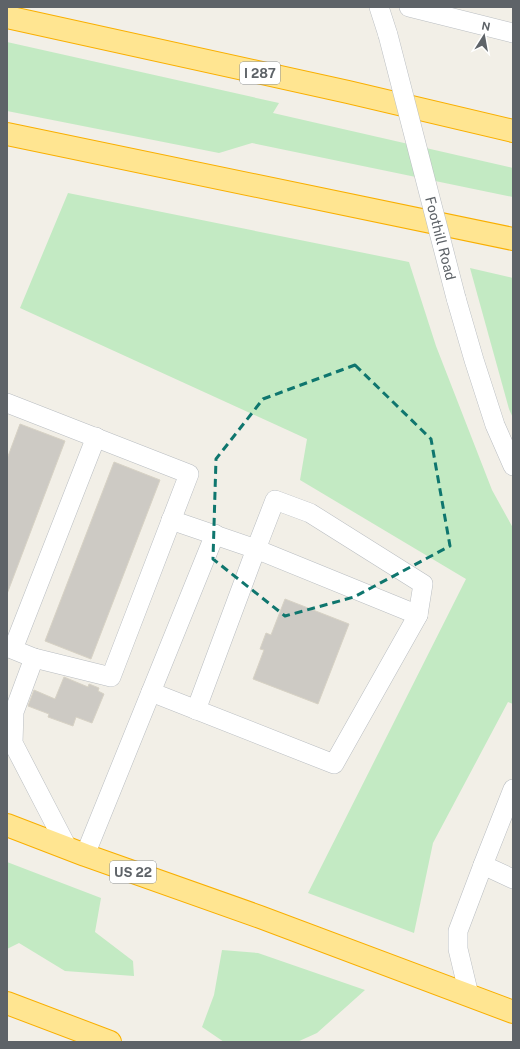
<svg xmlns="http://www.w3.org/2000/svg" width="520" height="1049" font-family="'Public Sans',sans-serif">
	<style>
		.green { fill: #c3eac3 }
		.building { fill: #cdcac4; stroke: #d7d2c5 }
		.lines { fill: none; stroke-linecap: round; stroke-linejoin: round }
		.minor-casing { stroke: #b9bdc1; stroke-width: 20 }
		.highway-casing { stroke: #f9af00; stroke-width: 24 }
		.minor { stroke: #fff; stroke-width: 19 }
		.highway { stroke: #ffe591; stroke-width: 22 }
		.minor-bridge-casing { stroke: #b9bdc1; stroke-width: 20; stroke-linecap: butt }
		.minor-bridge { stroke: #fff; stroke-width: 19 }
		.marked { fill: none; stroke: #0f766e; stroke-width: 3; stroke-dasharray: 8 5; stroke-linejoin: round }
		.labels { text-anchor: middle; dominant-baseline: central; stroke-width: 4; stroke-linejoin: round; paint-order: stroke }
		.shield { fill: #fff; stroke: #8e9295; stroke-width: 1 }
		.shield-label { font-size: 13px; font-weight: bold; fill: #5e6368 }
		.street-label { font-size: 14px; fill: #5e6368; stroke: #fff }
	</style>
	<rect width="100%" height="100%" fill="#f2efe7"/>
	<!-- green -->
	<g class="green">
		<polygon points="7,42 279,103 273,113 513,168 513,197 252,143 219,153 7,111"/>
		<polygon points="68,193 409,262 436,346 492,490 513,528 513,704 508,702 433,843 414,933 308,893 466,579 300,480 307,439 20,308"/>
		<polygon points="470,268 513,278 513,418 509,409"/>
		<polygon points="7,862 101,898 95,932 133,961 134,976 65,971 19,943 7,949"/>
		<polygon points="222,950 258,953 365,990 317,1033 297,1042 224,1042 202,1027 214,995"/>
	</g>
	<!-- building -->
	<g class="building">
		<polygon points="20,424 65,441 7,594 7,459"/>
		<polygon points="114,462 160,480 91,659 45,641"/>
		<polygon points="285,599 349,624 318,704 253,679 264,650 260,649 266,633 271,635"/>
		<polygon points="64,677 88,687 89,684 99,688 98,691 104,694 92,723 76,717 73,726 48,717 49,714 28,706 34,690 55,699"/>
	</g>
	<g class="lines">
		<defs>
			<g id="minor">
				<polyline points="379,7 388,35"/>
				<polyline points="409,7 513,33"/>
				<polyline points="456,298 474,360 495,425 513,466"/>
				<polyline points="7,403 189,474 111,677 34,658 7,647"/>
				<polyline points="13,649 96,437"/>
				<polyline points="34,658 14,712 13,743 68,849"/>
				<polyline points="151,692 334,764 418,615 423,584 310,513 275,500 256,549 171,520"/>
				<polyline points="196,710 256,549 418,615"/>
				<polyline points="513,789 483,865 513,879"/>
				<polyline points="85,855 215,534"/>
				<polyline points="469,995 458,949 458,931 483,865"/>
			</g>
			<g id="highway">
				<polyline points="7,17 348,92 513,131"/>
				<polyline points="7,134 513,239"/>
				<polyline points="7,825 85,855 260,917 513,1012"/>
				<polyline points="7,1003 110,1042"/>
			</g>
		</defs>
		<!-- minor casing -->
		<use href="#minor" class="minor-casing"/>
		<!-- highway casing -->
		<use href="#highway" class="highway-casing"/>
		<!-- minor -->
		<use href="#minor" class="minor"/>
		<!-- highway -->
		<use href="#highway" class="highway"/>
		<defs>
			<g id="minor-bridge">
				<path id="s1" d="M388,35L456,298"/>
			</g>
		</defs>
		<!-- minor-bridge casing -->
		<use href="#minor-bridge" class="minor-bridge-casing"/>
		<!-- minor-bridge -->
		<use href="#minor-bridge" class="minor-bridge"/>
	</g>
	<!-- marked area -->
	<path class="marked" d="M355,365L431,439L450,546L354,597L285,616L213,559L216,459L263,399Z"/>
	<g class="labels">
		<!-- shield labels -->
		<g class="shield">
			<rect x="240" y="62" width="40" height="22" rx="3"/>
			<rect x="110" y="861" width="46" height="22" rx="3"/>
		</g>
		<g class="shield-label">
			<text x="260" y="73">I 287</text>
			<text x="133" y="872">US 22</text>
		</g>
		<!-- street labels -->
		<g class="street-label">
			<text stroke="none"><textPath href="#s1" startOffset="210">Foothill Road</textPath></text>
		</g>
	</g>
	<!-- border -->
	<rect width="520" height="1049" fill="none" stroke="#5e6368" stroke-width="16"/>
	<!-- north arrow -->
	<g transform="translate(484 36) rotate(11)" stroke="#ffffff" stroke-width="3" paint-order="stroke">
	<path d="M0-3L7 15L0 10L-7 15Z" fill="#5e6368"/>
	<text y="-6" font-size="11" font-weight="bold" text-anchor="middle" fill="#5e6368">N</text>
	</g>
</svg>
